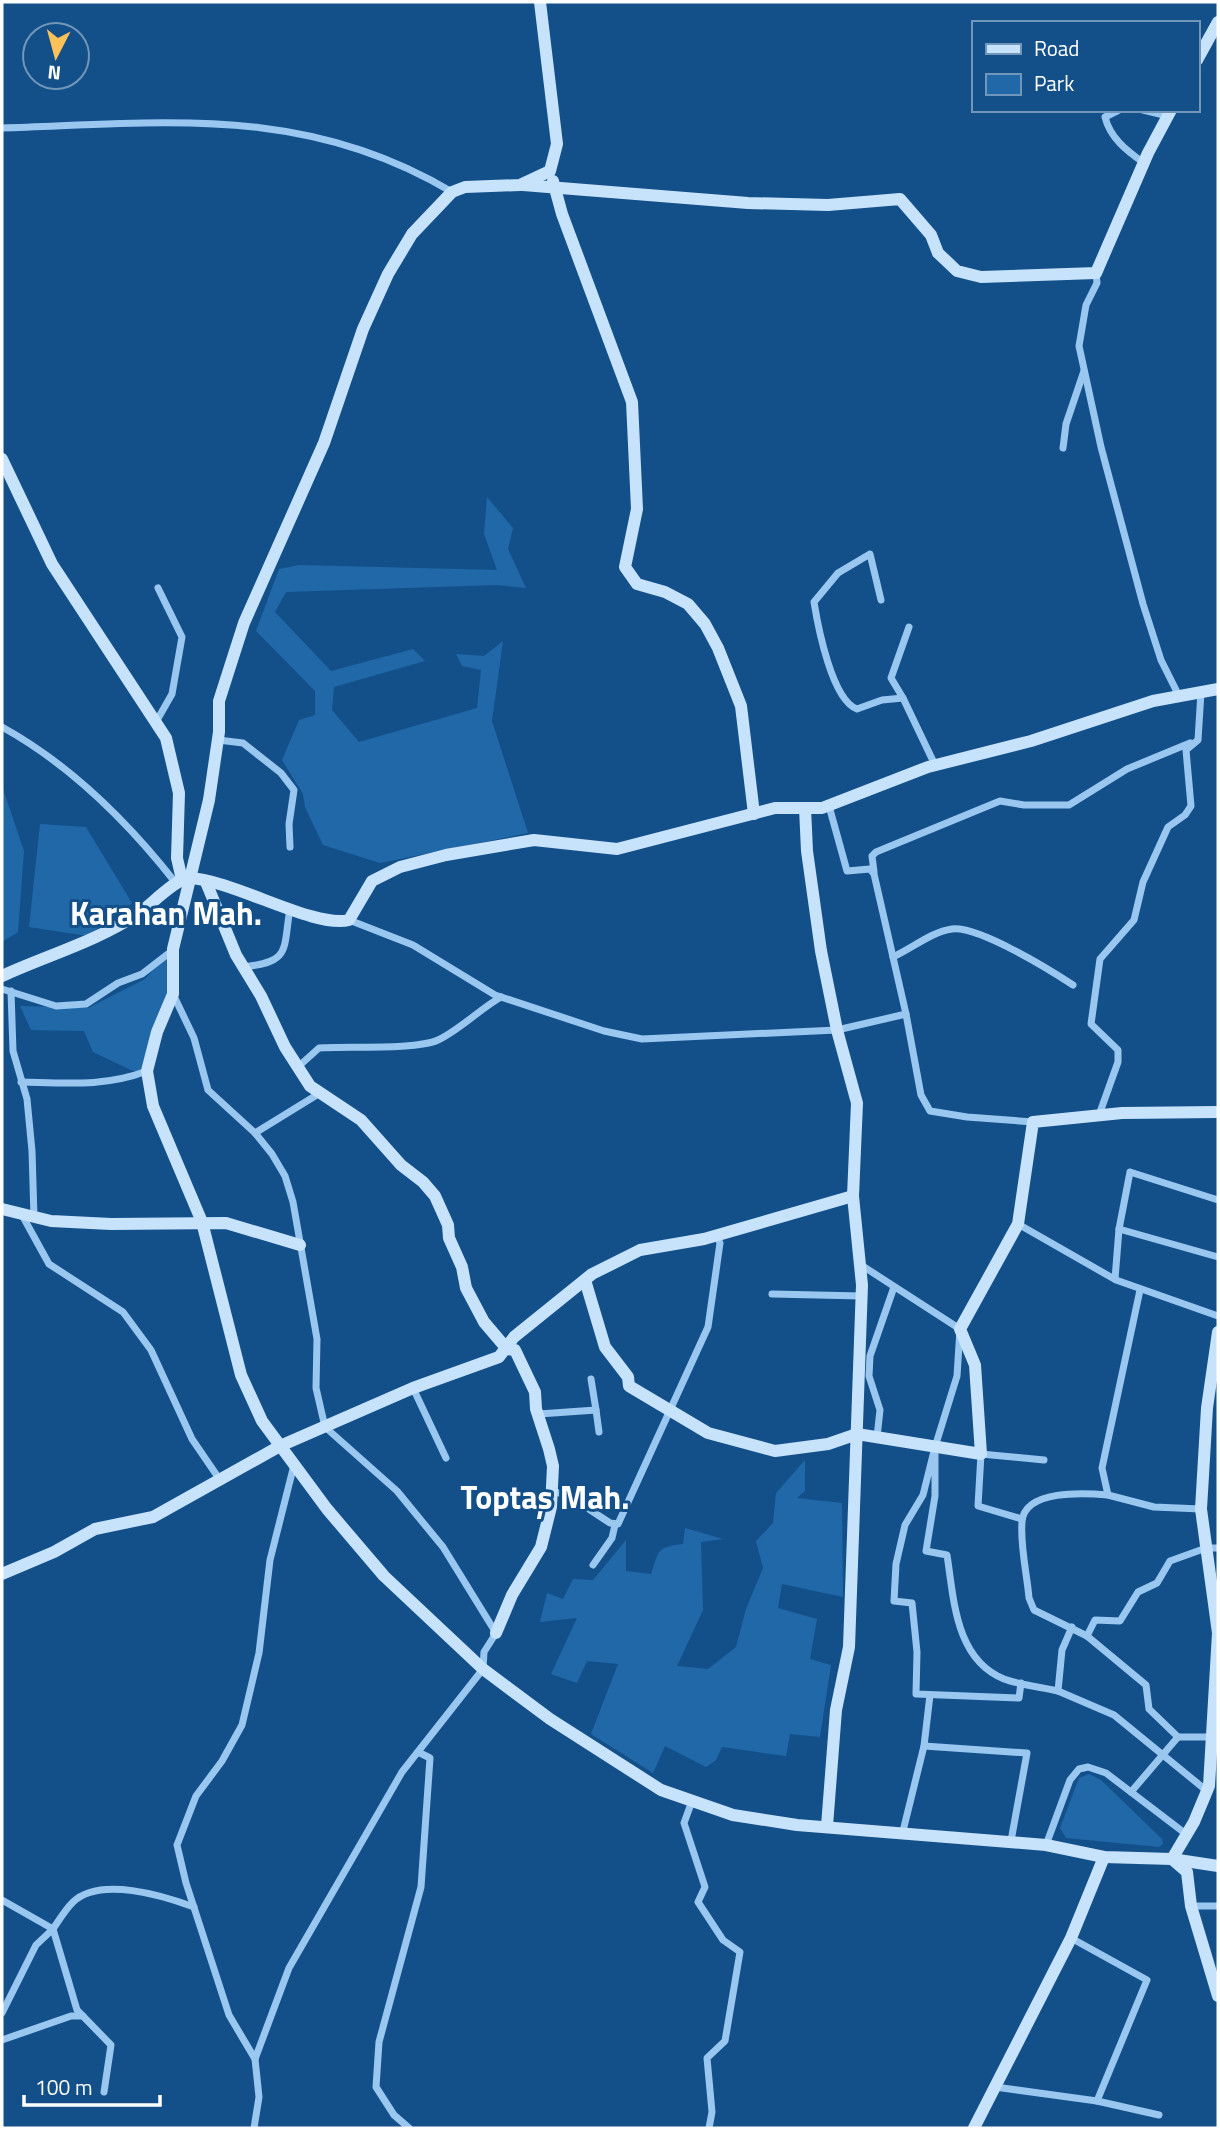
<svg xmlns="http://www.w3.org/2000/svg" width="1220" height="2130" font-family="'Titillium Web',sans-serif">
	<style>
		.green { fill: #2168a8 }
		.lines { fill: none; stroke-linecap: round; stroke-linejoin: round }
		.street { stroke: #99c7f0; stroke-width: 7 }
		.secondary { stroke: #c7e2fb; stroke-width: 12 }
		.labels { text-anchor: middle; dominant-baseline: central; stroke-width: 6; stroke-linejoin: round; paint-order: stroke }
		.district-label { font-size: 32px; font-weight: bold; fill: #fff; stroke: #13508a }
	</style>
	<rect width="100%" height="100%" fill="#13508a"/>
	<!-- green -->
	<g class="green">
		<polygon points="487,497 513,528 508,549 526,588 497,585 286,592 275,612 331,671 413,649 425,661 334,687 332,710 359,742 477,708 481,670 462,666 456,654 484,656 503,641 492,721 528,833 380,863 323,845 305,807 303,794 282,760 299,720 315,715 315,691 256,631 279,569 299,565 497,570 484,534"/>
		<polygon points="2,786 24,851 18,932 2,942"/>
		<polygon points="40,824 86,827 132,903 88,936 29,927"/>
		<polygon points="169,952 173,994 147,1071 133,1071 93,1052 84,1031 31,1030 20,1006 88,1008 145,979"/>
		<path d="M805,1460V1491L797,1498L842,1503L843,1597L782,1584L778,1608L817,1619L810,1659L831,1665L820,1737L790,1734L786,1756L722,1747L716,1760L706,1767L665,1746L653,1773L591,1734L618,1664L587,1661L577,1683L551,1674L577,1618L540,1622L547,1593L563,1599L573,1579L593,1580L626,1540V1571L651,1574C659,1551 656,1547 683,1544L685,1528L723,1539L701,1542L703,1610L677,1666L708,1669L736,1647L746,1609L763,1568L756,1541L773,1523L776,1493Z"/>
		<polygon points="1089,1774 1101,1780 1162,1839 1163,1844 1159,1847 1066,1838 1060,1828 1079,1778"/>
	</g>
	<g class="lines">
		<!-- street -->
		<g class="street">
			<path d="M1119,110L1105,117C1110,138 1127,151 1144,163"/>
			<polyline points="1143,110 1168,116"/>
			<path d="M2,128C165,123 305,104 452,192"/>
			<polyline points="1096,273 1097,283 1086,305 1079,346 1101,447 1143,604 1161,660 1179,696"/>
			<polyline points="1063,448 1066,424 1084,371"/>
			<path d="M881,600L870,554L838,573L814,602C818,627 832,700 857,709L882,700L903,698L935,765"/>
			<polyline points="903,698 891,678 909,627"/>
			<polyline points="156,722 172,694 182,637 158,588"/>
			<path d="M2,727C71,765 127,821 175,882"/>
			<polyline points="218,740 243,743 281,773 294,790 289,824 290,847"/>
			<polyline points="874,872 872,856 876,852 1000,801 1024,805 1069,805 1127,769 1190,743"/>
			<polyline points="349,920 413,945 495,995 604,1031 642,1039 837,1030 906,1014 874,874 870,869 847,871 829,806"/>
			<path d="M893,957C913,948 931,932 952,929C979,926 1050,970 1073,985"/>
			<path d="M243,967C291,962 283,951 290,908"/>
			<polyline points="2,989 56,1006 86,1004 118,983 142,974 173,950"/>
			<polyline points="11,991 13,1051 27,1099 32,1151 34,1217"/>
			<polyline points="173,994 194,1038 208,1090 255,1133 272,1154 285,1176 293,1202 317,1339 316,1388 325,1427 397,1491 443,1547 496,1633 484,1652 483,1669 402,1772 289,1968 255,2059 259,2097 254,2128"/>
			<polyline points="906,1014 921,1095 930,1111 967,1117 1033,1122"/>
			<path d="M299,1066L319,1048C346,1046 417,1050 438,1040C458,1031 480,1009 501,997"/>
			<path d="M21,1082C66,1083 105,1087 147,1071"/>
			<polyline points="1099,1115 1118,1062 1118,1050 1091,1024 1100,959 1134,920 1143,882 1168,827 1185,815 1191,806 1186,750 1198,740 1201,692"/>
			<polyline points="255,1133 320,1093"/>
			<polyline points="22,1215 49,1264 123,1312 151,1350 192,1439 220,1480"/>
			<polyline points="1018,1224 1116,1280 1218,1316"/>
			<polyline points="1119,1229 1130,1172 1218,1200"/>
			<polyline points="861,1265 960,1329 957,1376 935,1447"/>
			<polyline points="1115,1279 1119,1229 1218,1257"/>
			<polyline points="1140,1290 1102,1468 1108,1495 1154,1507 1201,1509"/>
			<polyline points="772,1294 862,1296"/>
			<polyline points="591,1379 596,1410"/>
			<polyline points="413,1388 446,1458"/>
			<polyline points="539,1414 596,1410 599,1432"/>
			<polyline points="877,1437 880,1410 869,1376 870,1356 894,1287"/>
			<polyline points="552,1491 569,1496 610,1523 618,1524 708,1327 720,1243 716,1235"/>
			<path d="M1108,1495C1085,1493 1024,1489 1022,1522C1020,1546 1027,1574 1029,1598L1034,1610L1087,1636L1146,1685L1149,1709L1178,1737"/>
			<polyline points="1022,1519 978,1506 981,1454 1044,1460"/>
			<polyline points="593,1565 612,1538 615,1525"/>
			<polyline points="1087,1636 1095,1620 1120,1621 1138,1592 1157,1583 1170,1561 1206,1548 1218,1548"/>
			<path d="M1021,1683L1019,1698L916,1694L917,1652L912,1603L894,1601L896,1564L905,1525L923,1495L935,1447V1496L926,1551L947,1555C954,1599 955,1659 1004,1679C1020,1685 1041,1687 1058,1691L1062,1650L1072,1627"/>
			<polyline points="1058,1691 1114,1715 1207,1791"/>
			<polyline points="924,1746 930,1695"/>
			<polyline points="1131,1792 1178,1737 1218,1737"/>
			<polyline points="692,1801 684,1823 705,1887 698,1902 723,1940 740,1952 725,2041 707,2058 712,2112 709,2128"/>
			<polyline points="902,1835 924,1746 1027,1753 1011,1841"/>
			<polyline points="1046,1845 1070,1780 1079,1769 1088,1767 1106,1773 1186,1834"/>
			<path d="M2,1900L53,1929C59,1920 65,1910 73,1902C100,1876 164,1896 194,1907"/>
			<polyline points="1191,1906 1218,1906"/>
			<polyline points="2,2013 36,1945 53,1929 77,2010 111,2045 104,2092"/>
			<polyline points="2,2040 71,2016 83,2016"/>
			<polyline points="255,2059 229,2015 186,1883 177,1845 196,1796 222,1761 242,1725 259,1653 270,1560 294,1465"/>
			<polyline points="995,2087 1097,2101 1147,1980 1071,1938"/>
			<polyline points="1097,2101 1159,2115"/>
			<polyline points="409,2128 394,2115 376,2087 379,2042 421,1887 430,1758 418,1752"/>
		</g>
		<!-- secondary -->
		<g class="secondary">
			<polyline points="540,2 557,144 550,171 520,185 465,187 452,192 412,234 388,274 363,329 324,443 244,623 219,701 219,732 209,800 173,949 173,994 157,1032 147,1071 153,1106 202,1222 241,1375 262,1421 327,1509 384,1576 483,1669 550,1719 661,1790 733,1815 797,1825 1046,1845 1104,1857 1172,1859 1218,1866"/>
			<polyline points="1197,60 1218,22"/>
			<polyline points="553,181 562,214 632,402 637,509 625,567 637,584 665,592 688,604 705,624 718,648 741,706 754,814"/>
			<polyline points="523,185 748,203 828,205 900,199 931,235 938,253 957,271 981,277 1096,273 1148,153 1171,110"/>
			<polyline points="2,459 52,564 166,738 179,793 177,858 182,880"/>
			<polyline points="805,808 807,851 821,951 837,1030 857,1103 853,1196 862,1285 849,1647 836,1710 827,1826"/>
			<polyline points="206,882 236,955 261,996 285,1047 310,1086 361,1120 401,1165 423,1182 435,1196 448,1225 449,1238 462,1267 466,1288 484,1322 507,1349 515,1350 535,1392 536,1409 549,1449 553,1466 551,1507 541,1547 512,1595 496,1633"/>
			<path d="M2,976C48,955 95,942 138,914C151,905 177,877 190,878C233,880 315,929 349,920L372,881L400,867L446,855L534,840L617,849L775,808H822L928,767L1031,741L1153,701L1218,689"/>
			<polyline points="2,1209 51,1221 111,1224 226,1223 300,1245"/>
			<polyline points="585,1280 605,1347 628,1377 629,1386 708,1433 775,1451 828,1444 857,1434 981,1454 975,1365 960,1329 1018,1224 1033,1122 1122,1113 1218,1112"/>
			<polyline points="1218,1332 1207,1408 1201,1509 1218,1633 1209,1786 1194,1822 1172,1859 1187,1872 1191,1906 1218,1996"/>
			<polyline points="2,1574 54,1552 95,1529 153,1517 280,1446 413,1388 499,1357 514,1337 592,1274 640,1250 704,1239 853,1196"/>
			<polyline points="974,2128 1071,1938 1104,1857"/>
		</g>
	</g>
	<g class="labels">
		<!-- district labels -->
		<g class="district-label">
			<text x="166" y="913">Karahan Mah.</text>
			<text x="545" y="1497">Toptaş Mah.</text>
		</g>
	</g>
	<!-- border -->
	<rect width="1220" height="2130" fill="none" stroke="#ffffff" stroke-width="7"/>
	<!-- legend -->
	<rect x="972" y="21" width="228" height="91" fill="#13508a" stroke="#7196b9" stroke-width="2"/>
	<rect x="986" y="44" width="35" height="10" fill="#c7e2fb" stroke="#7196b9" stroke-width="2"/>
	<text x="1034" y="56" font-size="21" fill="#ffffff">Road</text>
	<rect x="986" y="74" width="35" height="21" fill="#2168a8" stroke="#7196b9" stroke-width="2"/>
	<text x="1034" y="91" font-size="21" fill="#ffffff">Park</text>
	<!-- north arrow -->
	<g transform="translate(56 56) rotate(186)"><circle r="33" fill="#13508a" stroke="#7196b9" stroke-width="2"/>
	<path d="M0-5L12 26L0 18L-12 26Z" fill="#ffc258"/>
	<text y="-10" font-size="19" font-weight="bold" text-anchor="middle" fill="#ffffff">N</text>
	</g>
	<!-- scale -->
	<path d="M24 2095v10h136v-10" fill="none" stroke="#ffffff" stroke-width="3.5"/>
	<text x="35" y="2095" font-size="21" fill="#ffffff" stroke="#13508a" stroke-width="5" paint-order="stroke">100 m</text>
</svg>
